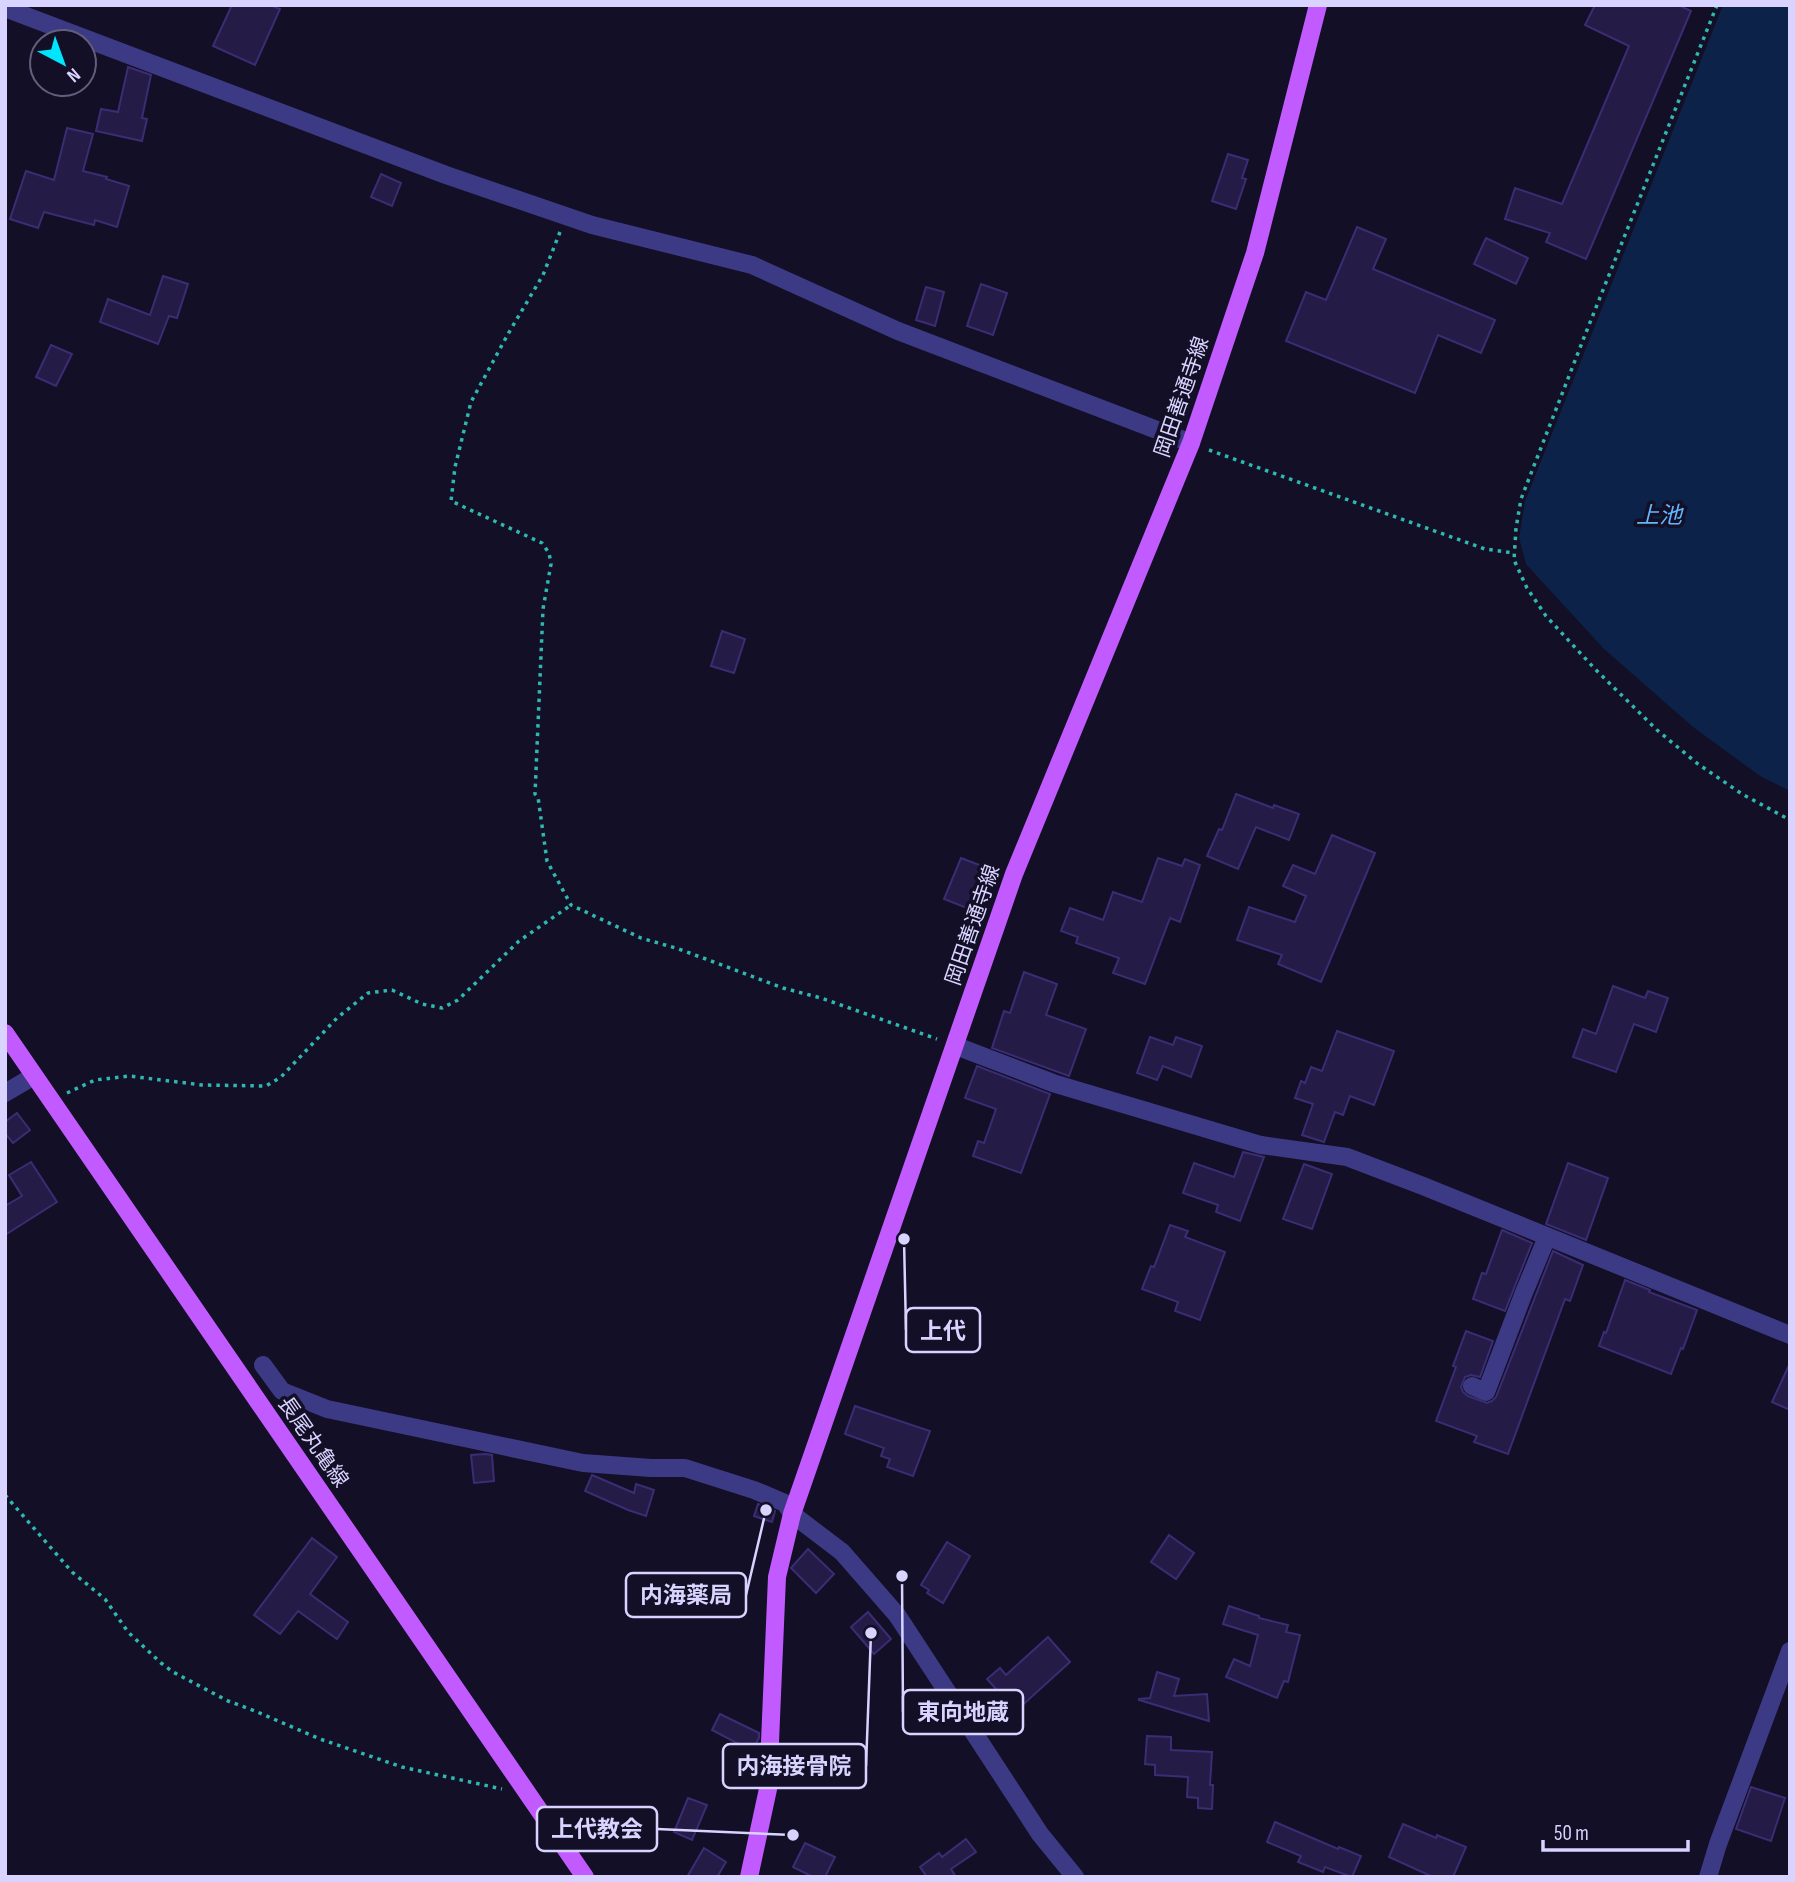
<svg xmlns="http://www.w3.org/2000/svg" width="1795" height="1882" font-family="'Sofia Sans Condensed','Noto Sans JP',sans-serif">
	<style>
		.water { fill: #0c2248 }
		.building { fill: #241b47; stroke: #3b2d73; stroke-width: 2 }
		.lines { fill: none; stroke-linecap: round; stroke-linejoin: round }
		.path { stroke: #2fb8b0; stroke-width: 3.5; stroke-dasharray: 3.5 5; stroke-linecap: butt }
		.street { stroke: #3d3a85; stroke-width: 18 }
		.primary { stroke: #c25bff; stroke-width: 18 }
		.labels { text-anchor: middle; dominant-baseline: central; stroke-width: 7; stroke-linejoin: round; paint-order: stroke }
		.street-label { font-size: 21px; fill: #d9d4ff; stroke: #130f26 }
		.water-label { font-size: 23px; font-style: italic; fill: #62b6ff; stroke: #130f26 }
		.leader { fill: none; stroke: #d9d4ff; stroke-width: 2.5 }
		.callout-dot { fill: #d9d4ff; stroke: #130f26; stroke-width: 2.5 }
		.callout { fill: #130f26; stroke: #d9d4ff; stroke-width: 2.5 }
		.callout-label { font-size: 23px; text-anchor: middle; font-weight: bold; fill: #d9d4ff }
	</style>
	<rect width="100%" height="100%" fill="#130f26"/>
	<!-- water -->
	<polygon class="water" points="1723,5 1790,5 1790,791 1760,776 1693,727 1603,648 1526,564 1519,538 1525,501"/>
	<!-- building -->
	<g class="building">
		<polygon points="232,5 270,5 280,9 255,65 213,46"/>
		<polygon points="1595,5 1678,5 1691,11 1586,259 1546,242 1550,233 1505,219 1515,188 1562,204 1629,46 1585,25"/>
		<polygon points="128,67 151,75 142,118 147,119 142,141 96,131 101,109 118,112"/>
		<polygon points="67,128 93,134 83,171 107,177 106,179 129,186 117,227 95,220 94,225 44,212 38,228 10,219 26,171 54,180"/>
		<polygon points="1228,154 1248,160 1242,178 1246,179 1236,209 1212,201"/>
		<polygon points="381,174 401,183 392,206 371,197"/>
		<polygon points="1357,227 1386,239 1373,269 1495,320 1481,353 1438,335 1415,393 1286,341 1306,292 1326,300"/>
		<polygon points="1486,238 1528,258 1516,284 1474,264"/>
		<polygon points="163,276 188,284 177,318 169,316 158,344 100,322 108,299 150,315"/>
		<polygon points="981,284 1007,293 993,335 967,326"/>
		<polygon points="926,287 944,292 935,326 916,320"/>
		<polygon points="51,345 72,354 56,386 36,377"/>
		<polygon points="722,631 745,639 734,673 711,666"/>
		<polygon points="1236,794 1273,808 1274,805 1299,814 1289,840 1256,827 1238,869 1207,856 1219,829 1222,830"/>
		<polygon points="1332,835 1375,853 1321,982 1278,964 1282,955 1237,940 1249,907 1295,922 1306,896 1283,886 1293,865 1315,874"/>
		<polygon points="961,858 990,869 980,892 984,894 977,912 944,899"/>
		<polygon points="1158,858 1182,866 1185,859 1200,865 1180,922 1170,918 1145,984 1113,973 1119,958 1076,943 1078,937 1061,931 1070,908 1103,920 1113,892 1142,902"/>
		<polygon points="1024,972 1057,984 1046,1015 1086,1029 1069,1076 992,1048 1004,1011 1010,1013"/>
		<polygon points="1613,986 1645,998 1648,991 1668,998 1656,1032 1634,1024 1616,1072 1573,1057 1583,1029 1596,1034"/>
		<polygon points="1337,1031 1394,1051 1374,1105 1350,1096 1343,1115 1335,1112 1324,1142 1302,1135 1313,1104 1295,1098 1301,1081 1305,1083 1311,1067 1322,1071"/>
		<polygon points="1150,1037 1173,1045 1176,1037 1202,1046 1191,1077 1163,1066 1157,1080 1137,1073"/>
		<polygon points="977,1066 1050,1094 1021,1173 973,1156 978,1141 984,1143 996,1109 965,1098"/>
		<polygon points="17,1113 30,1130 13,1143 5,1133 5,1122"/>
		<polygon points="1243,1152 1264,1157 1240,1221 1216,1212 1218,1205 1183,1193 1194,1163 1234,1177"/>
		<polygon points="31,1162 57,1202 5,1235 5,1206 22,1196 9,1175"/>
		<polygon points="1568,1163 1608,1178 1586,1240 1546,1224"/>
		<polygon points="1304,1164 1332,1174 1312,1229 1283,1219"/>
		<polygon points="1170,1225 1188,1231 1185,1237 1225,1252 1200,1320 1175,1311 1178,1302 1142,1289 1151,1266 1154,1267"/>
		<polygon points="1502,1230 1532,1243 1505,1311 1473,1299 1482,1273 1486,1274"/>
		<polygon points="1553,1251 1583,1265 1570,1301 1565,1299 1508,1454 1474,1442 1477,1436 1436,1421 1456,1367 1453,1366 1466,1331 1493,1341 1480,1377 1471,1375 1465,1377 1461,1387 1463,1392 1468,1396 1487,1403 1492,1401 1496,1397"/>
		<polygon points="1625,1280 1650,1290 1649,1292 1697,1310 1683,1349 1681,1348 1671,1374 1599,1346 1604,1332 1606,1333"/>
		<polygon points="1790,1363 1790,1410 1772,1402"/>
		<polygon points="855,1406 930,1431 913,1476 887,1467 890,1459 881,1456 884,1448 845,1434"/>
		<polygon points="485,1454 492,1455 494,1481 474,1483 471,1455"/>
		<polygon points="592,1475 634,1493 636,1484 654,1490 646,1516 628,1510 585,1491"/>
		<polygon points="758,1504 775,1511 772,1522 754,1516"/>
		<polygon points="1169,1535 1194,1553 1176,1579 1151,1562"/>
		<polygon points="312,1538 337,1557 310,1594 348,1622 337,1639 298,1611 280,1634 254,1615"/>
		<polygon points="947,1542 970,1556 943,1603 927,1593 929,1590 921,1585"/>
		<polygon points="808,1549 834,1574 816,1593 791,1568"/>
		<polygon points="1229,1606 1259,1616 1259,1618 1288,1625 1286,1632 1300,1635 1288,1682 1284,1681 1277,1698 1226,1677 1234,1659 1250,1666 1258,1635 1223,1624"/>
		<polygon points="868,1612 891,1639 874,1654 851,1627"/>
		<polygon points="1048,1637 1070,1662 1016,1711 987,1679 1000,1668 1006,1675"/>
		<polygon points="1157,1672 1179,1679 1174,1696 1207,1694 1209,1721 1139,1700 1139,1699 1150,1698"/>
		<polygon points="720,1714 759,1733 759,1738 752,1751 712,1730"/>
		<polygon points="1147,1736 1171,1737 1171,1750 1212,1752 1210,1785 1213,1785 1212,1809 1198,1808 1198,1798 1187,1797 1188,1777 1155,1775 1155,1765 1145,1764"/>
		<polygon points="1751,1787 1785,1798 1771,1841 1736,1829"/>
		<polygon points="688,1798 707,1805 692,1840 674,1832"/>
		<polygon points="1275,1822 1338,1849 1339,1847 1361,1856 1352,1877 1325,1867 1323,1872 1298,1862 1301,1856 1267,1842"/>
		<polygon points="1403,1824 1436,1838 1437,1835 1466,1847 1453,1877 1433,1877 1389,1857"/>
		<polygon points="966,1839 976,1852 951,1869 956,1877 927,1877 920,1867 939,1853 942,1857"/>
		<polygon points="805,1843 835,1857 825,1877 813,1877 793,1867"/>
		<polygon points="704,1848 726,1862 717,1877 687,1877"/>
	</g>
	<g class="lines">
		<!-- path -->
		<g class="path">
			<polyline points="1717,5 1585,335 1521,499 1516,528 1514,560 1527,588 1546,616 1595,669 1657,730 1698,764 1742,794 1790,820"/>
			<polyline points="560,232 543,275 508,334 471,402 455,467 451,501 542,543 549,553 551,564 543,609 535,794 538,797 547,861 571,905 641,938 679,949 783,988 821,998 937,1039"/>
			<polyline points="1209,450 1485,549 1514,553"/>
			<polyline points="67,1093 95,1080 129,1076 202,1085 266,1086 281,1077 337,1018 368,993 392,990 422,1004 442,1008 458,1000 519,941 571,905"/>
			<polyline points="5,1495 72,1572 105,1599 128,1632 161,1663 173,1672 228,1701 255,1711 320,1739 402,1767 502,1789"/>
		</g>
		<!-- street -->
		<g class="street">
			<polyline points="5,8 446,175 592,225 752,265 898,331 1191,443"/>
			<polyline points="956,1046 1053,1083 1261,1145 1347,1157 1423,1186 1790,1335"/>
			<polyline points="5,1093 34,1076"/>
			<polyline points="263,1365 282,1391 327,1409 583,1463 651,1468 685,1468 754,1490 785,1503 792,1514 842,1552 897,1615 1040,1834 1075,1877"/>
			<polyline points="1472,1386 1486,1392 1523,1295 1547,1237"/>
			<polyline points="1708,1877 1718,1844 1790,1651"/>
		</g>
		<!-- primary -->
		<g class="primary">
			<polyline points="5,1033 585,1877"/>
			<polyline points="749,1877 768,1789 777,1577 792,1514 1014,874 1191,443 1255,253 1318,5"/>
		</g>
	</g>
	<g class="labels">
		<!-- street labels -->
		<g class="street-label">
			<text transform="translate(1182 397) rotate(-71)">岡田善通寺線</text>
			<text transform="translate(973 925) rotate(-71)">岡田善通寺線</text>
			<text transform="translate(313 1442) rotate(55)">長尾丸亀線</text>
		</g>
		<!-- water labels -->
		<g class="water-label">
			<text x="1659" y="516">上池</text>
		</g>
	</g>
	<!-- callouts -->
	<path class="leader" d="M904 1239L906 1330M766 1510L746 1595M902 1576L903 1712M871 1633L866 1766M793 1835L657 1829"/>
	<g class="callout-dot">
		<circle cx="904" cy="1239" r="7"/>
		<circle cx="766" cy="1510" r="7"/>
		<circle cx="902" cy="1576" r="7"/>
		<circle cx="871" cy="1633" r="7"/>
		<circle cx="793" cy="1835" r="7"/>
	</g>
	<g class="callout">
		<rect x="906" y="1308" width="74" height="44" rx="7"/>
		<rect x="626" y="1573" width="120" height="44" rx="7"/>
		<rect x="903" y="1690" width="120" height="44" rx="7"/>
		<rect x="723" y="1744" width="143" height="44" rx="7"/>
		<rect x="537" y="1807" width="120" height="44" rx="7"/>
	</g>
	<g class="callout-label">
		<text x="943" y="1339">上代</text>
		<text x="686" y="1603">内海薬局</text>
		<text x="963" y="1720">東向地蔵</text>
		<text x="794" y="1774">内海接骨院</text>
		<text x="597" y="1837">上代教会</text>
	</g>
	<!-- border -->
	<rect width="1795" height="1882" fill="none" stroke="#d9d4ff" stroke-width="14"/>
	<!-- north arrow -->
	<g transform="translate(63 63) rotate(139)"><circle r="33" fill="#130f26" stroke="#625e7d" stroke-width="2"/>
	<path d="M0-5L12 26L0 18L-12 26Z" fill="#00e5ff"/>
	<text y="-10" font-size="19" font-weight="bold" text-anchor="middle" fill="#d9d4ff">N</text>
	</g>
	<!-- scale -->
	<path d="M1543 1840v10h145v-10" fill="none" stroke="#d9d4ff" stroke-width="3.5"/>
	<text x="1554" y="1840" font-size="21" fill="#d9d4ff" stroke="#130f26" stroke-width="5" paint-order="stroke">50 m</text>
</svg>
